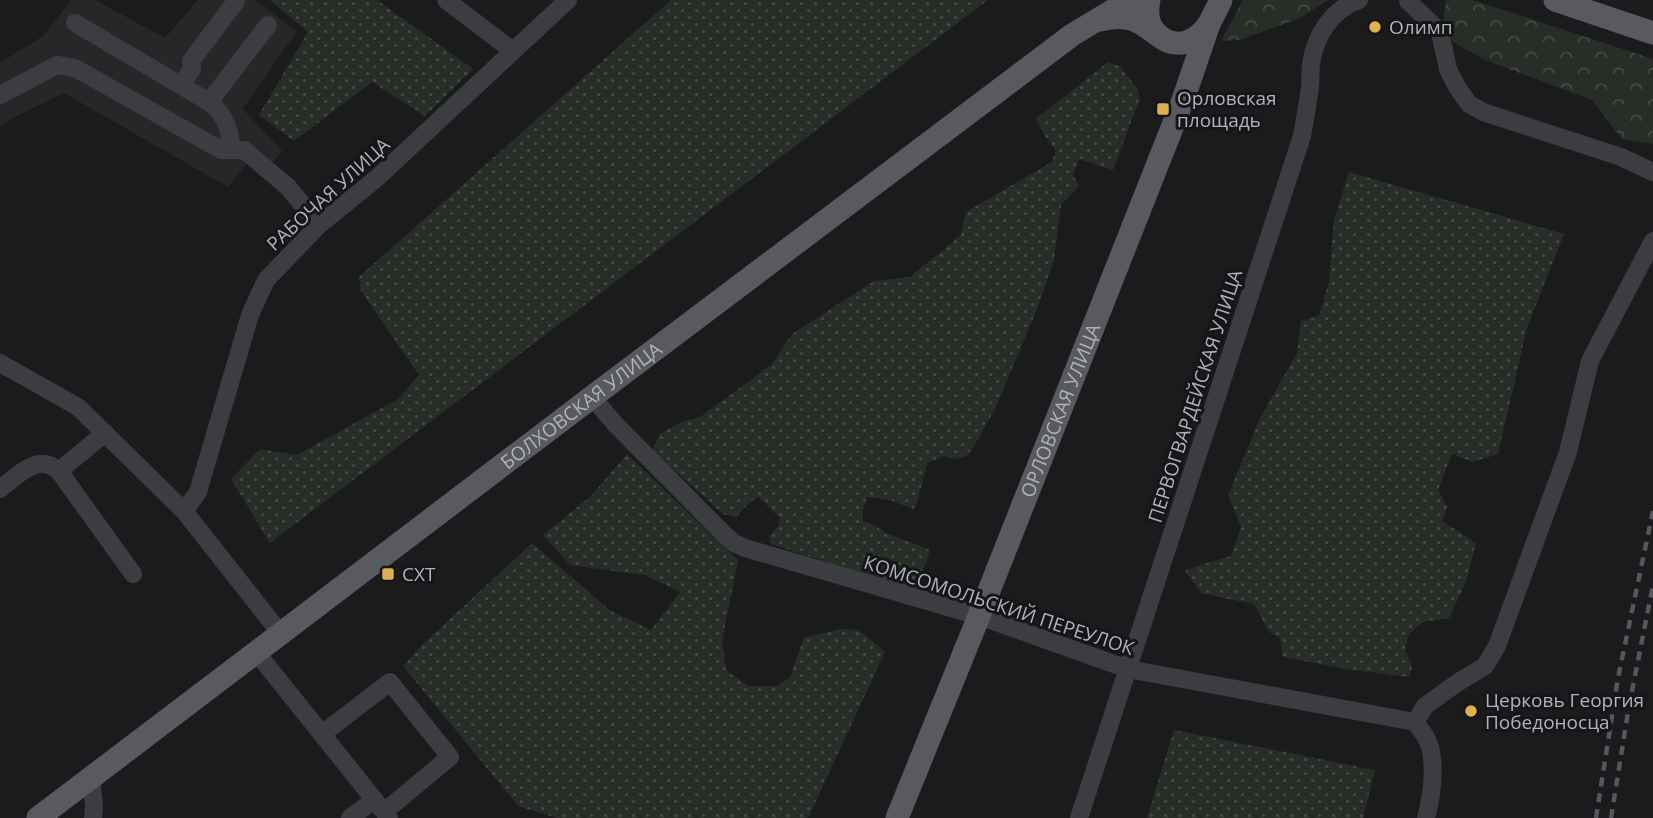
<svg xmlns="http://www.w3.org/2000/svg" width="1653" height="818" font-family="'Open Sans',sans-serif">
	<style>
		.built { fill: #27272a }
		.grass { fill: url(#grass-dots) }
		.forest { fill: url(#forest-crowns) }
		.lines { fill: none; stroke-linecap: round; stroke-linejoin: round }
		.minor { stroke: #3c3d41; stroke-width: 18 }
		.major { stroke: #595a60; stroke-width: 23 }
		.rail { stroke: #56575c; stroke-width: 4.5; stroke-dasharray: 9 7; stroke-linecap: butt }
		.poi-dot { fill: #dcb053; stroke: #161618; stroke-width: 2.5 }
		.labels { text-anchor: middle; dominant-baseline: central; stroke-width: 6; stroke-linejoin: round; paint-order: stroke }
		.poi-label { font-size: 19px; fill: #afb3bb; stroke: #161618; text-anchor: start }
		.street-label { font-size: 19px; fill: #afb3bb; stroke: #161618 }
	</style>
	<defs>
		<pattern id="grass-dots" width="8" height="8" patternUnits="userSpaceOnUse" patternTransform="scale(1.75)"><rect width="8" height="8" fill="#272e28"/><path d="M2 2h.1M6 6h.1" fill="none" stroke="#444a45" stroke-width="1.8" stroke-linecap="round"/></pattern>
		<pattern id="forest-crowns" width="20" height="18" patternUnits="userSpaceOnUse" patternTransform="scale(1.75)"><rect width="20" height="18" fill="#272e28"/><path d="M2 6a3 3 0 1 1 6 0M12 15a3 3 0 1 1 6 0" fill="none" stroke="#444a45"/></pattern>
	</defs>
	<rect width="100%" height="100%" fill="#1b1b1d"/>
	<!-- built -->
	<polygon class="built" points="71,0 95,0 165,38 198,0 255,0 297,31 243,109 282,151 270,166 253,155 228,187 64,93 11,119 0,127 0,63 43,36"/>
	<!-- grass -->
	<g class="grass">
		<polygon points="270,0 377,0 473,69 425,116 372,82 294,141 259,115 308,32"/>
		<polygon points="671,0 988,0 270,543 231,479 260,449 297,455 398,399 419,375 361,291 359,277"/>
		<polygon points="1108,62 1119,66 1137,88 1140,98 1113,170 1079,159 1073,175 1079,186 1061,205 1054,260 1037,309 995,409 973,448 966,456 954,459 944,456 927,463 917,504 913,509 890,500 867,497 863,510 863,521 872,524 886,533 930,550 916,591 771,544 769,536 779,525 779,517 759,497 750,502 736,517 723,514 653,451 659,435 681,422 700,417 771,365 792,334 874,281 910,277 961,235 966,212 1052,162 1056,151 1045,136 1036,119"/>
		<polygon points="1349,172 1564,234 1527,328 1498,454 1473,462 1452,454 1438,490 1447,507 1442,521 1476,543 1466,582 1449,618 1423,622 1409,634 1405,649 1412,667 1409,677 1347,669 1283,657 1280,638 1269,632 1254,604 1219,597 1201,593 1185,571 1206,563 1231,556 1241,527 1228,495 1260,418 1297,353 1301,321 1319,316 1329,282 1334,220"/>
		<polygon points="627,454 738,560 722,641 726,670 748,686 778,686 790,677 804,638 840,629 859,630 885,652 808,818 557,818 518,806 403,666 422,645 532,543 611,611 651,630 680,592 645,575 570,565 543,535 591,496"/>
		<polygon points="1174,730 1375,770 1363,818 1147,818"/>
	</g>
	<!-- forest -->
	<g class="forest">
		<polygon points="1243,0 1328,0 1296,20 1239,40 1221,41"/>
		<polygon points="1446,0 1473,0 1653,59 1653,144 1622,139 1592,100 1485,60 1453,42 1443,22"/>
	</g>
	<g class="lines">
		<!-- minor -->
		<g class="minor">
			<polyline points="446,0 513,51"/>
			<polyline points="1408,1 1440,32 1448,69 1457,87 1469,104 1483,112 1621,157 1653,172"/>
			<path d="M75,23L209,102C227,116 229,129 232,150"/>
			<polyline points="181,85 192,69 191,61 236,1"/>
			<polyline points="0,95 57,65 75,68 221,150 244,150 288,187 319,225"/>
			<polyline points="209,102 268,25"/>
			<polyline points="0,363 78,407 184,511 281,634"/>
			<polyline points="592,397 616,425 724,534 734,543 745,548 979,616 1128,669 1415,722"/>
			<polyline points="105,433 59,471 133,574"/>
			<path d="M0,489C12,480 33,458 49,465C53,466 56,469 59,471"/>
			<polyline points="184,511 198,492 250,315 266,280 319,225 377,178 568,0"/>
			<polyline points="257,653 389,818"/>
			<polyline points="1415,722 1425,706 1457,683 1485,666 1497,646 1568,452 1590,361 1653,241"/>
			<path d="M1415,722C1418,727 1422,731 1425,736C1438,756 1432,796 1426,818"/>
			<polyline points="322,734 390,682 450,757 384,812"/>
			<polyline points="91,778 94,806 93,818"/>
			<polyline points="350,818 374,800"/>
			<path d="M1079,818L1302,136C1305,119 1308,103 1310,86C1311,79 1310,71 1311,64C1315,36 1332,9 1359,0"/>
		</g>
		<!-- major -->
		<g class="major">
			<path d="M1149,0C1146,13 1148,26 1158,35"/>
			<polyline points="1555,0 1653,33"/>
			<path d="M1101,20C1112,17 1123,16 1134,20C1146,24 1155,35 1167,41C1184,48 1199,38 1209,24"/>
			<path id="s1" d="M38,818L592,397L1072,35L1130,0"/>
			<path id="s2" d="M897,818L979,616L1183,100L1209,24L1221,0"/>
		</g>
		<!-- rail -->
		<g class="rail">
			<polyline points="1596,818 1618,678 1653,511"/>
			<polyline points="1611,818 1629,706 1653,585"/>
		</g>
	</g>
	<!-- markers -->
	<g class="poi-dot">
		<circle cx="1375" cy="27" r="7"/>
		<rect x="1156" y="102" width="14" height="14" rx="3.5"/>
		<rect x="381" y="567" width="14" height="14" rx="3.5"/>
		<circle cx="1471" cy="711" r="7"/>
	</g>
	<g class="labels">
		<!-- poi labels -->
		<g class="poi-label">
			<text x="1389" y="27">Олимп</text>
			<text x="1177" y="98">Орловская<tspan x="1177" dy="22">площадь</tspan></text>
			<text x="402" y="574">СХТ</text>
			<text x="1485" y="700">Церковь Георгия<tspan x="1485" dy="22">Победоносца</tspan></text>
		</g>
		<!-- street labels -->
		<g class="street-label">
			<text transform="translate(328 194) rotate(-42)">РАБОЧАЯ УЛИЦА</text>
			<text transform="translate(1195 396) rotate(-72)">ПЕРВОГВАРДЕЙСКАЯ УЛИЦА</text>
			<text stroke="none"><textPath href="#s1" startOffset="682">БОЛХОВСКАЯ УЛИЦА</textPath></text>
			<text stroke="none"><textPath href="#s2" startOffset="439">ОРЛОВСКАЯ УЛИЦА</textPath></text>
			<text transform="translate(999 605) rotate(18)">КОМСОМОЛЬСКИЙ ПЕРЕУЛОК</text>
		</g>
	</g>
</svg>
